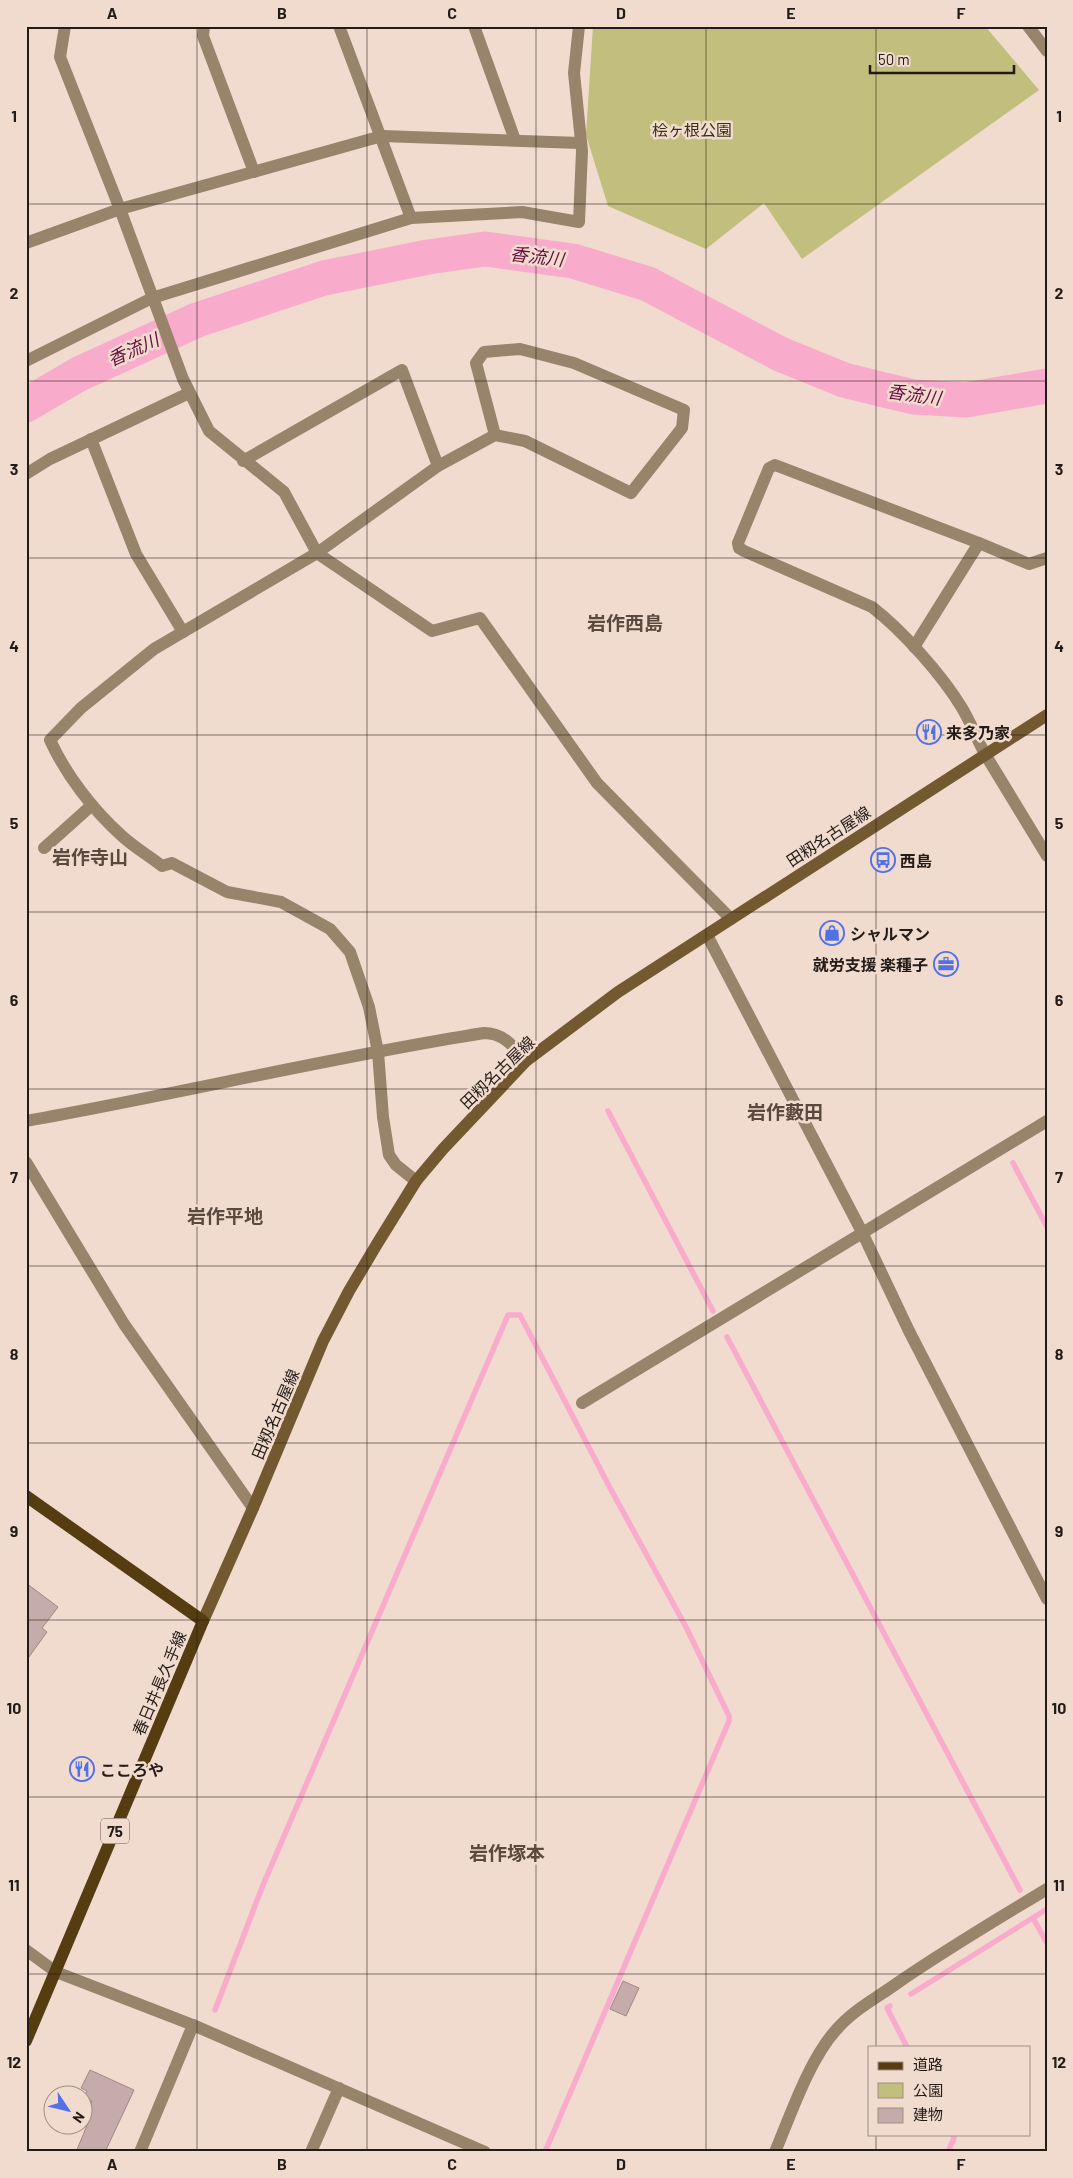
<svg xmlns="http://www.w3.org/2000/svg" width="1073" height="2178" font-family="Barlow,'Noto Sans JP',sans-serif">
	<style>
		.green { fill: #c2be7d }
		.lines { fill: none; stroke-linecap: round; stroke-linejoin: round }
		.stream { stroke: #f9abcb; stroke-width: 5.5 }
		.river { stroke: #f9abcb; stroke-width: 35 }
		.building { fill: #c5acaa; stroke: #a08887 }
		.minor { stroke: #97846a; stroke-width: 12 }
		.tertiary { stroke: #97846a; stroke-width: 12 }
		.secondary { stroke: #735930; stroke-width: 12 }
		.primary { stroke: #553c11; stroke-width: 12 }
		.grid { fill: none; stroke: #231b17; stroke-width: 1; stroke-opacity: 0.55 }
		.labels { text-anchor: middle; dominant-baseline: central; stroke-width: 5; stroke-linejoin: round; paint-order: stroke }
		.shield { fill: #f1dbcf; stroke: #61554e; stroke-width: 1 }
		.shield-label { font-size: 15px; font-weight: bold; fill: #231b17 }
		.park-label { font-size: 16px; fill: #353311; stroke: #f1dbcf }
		.poi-label { font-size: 16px; font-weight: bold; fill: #231b17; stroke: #f1dbcf; text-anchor: start }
		.street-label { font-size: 16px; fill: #231b17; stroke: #f1dbcf }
		.water-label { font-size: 18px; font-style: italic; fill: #650b3d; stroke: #f1dbcf }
		.quarter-label { font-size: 19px; font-weight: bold; fill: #5b493f; stroke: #f1dbcf }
		.neatline { fill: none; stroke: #231b17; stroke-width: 2 }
		.grid-label { font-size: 16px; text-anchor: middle; font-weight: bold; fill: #231b17 }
	</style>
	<rect width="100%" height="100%" fill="#f1dbcf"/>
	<!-- green -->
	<polygon class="green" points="593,26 985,26 1039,90 802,259 764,203 706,249 608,206 586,135"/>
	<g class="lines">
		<!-- stream -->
		<g class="stream">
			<polyline points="608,1111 713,1311"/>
			<polyline points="1013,1163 1047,1227"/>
			<polyline points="727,1337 1020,1890"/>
			<polyline points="1033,1918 1047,1943"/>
			<polyline points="911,1994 1047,1909"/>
			<polyline points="890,2006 887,2008 907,2047"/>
			<polyline points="215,2010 263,1885 508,1315 520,1315 609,1486 686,1627 729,1716 729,1721 545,2152"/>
			<polyline points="948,2152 954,2138 953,2134"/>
		</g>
		<!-- river -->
		<polyline class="river" points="26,405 79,374 197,320 324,278 428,257 485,249 573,261 648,284 780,354 844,380 880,389 914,397 966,400 1047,386"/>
	</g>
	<!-- building -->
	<g class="building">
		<polygon points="26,1583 58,1607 42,1628 47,1632 26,1661"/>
		<polygon points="623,1981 639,1988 626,2016 610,2009"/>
		<polygon points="90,2070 134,2090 105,2152 76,2152 88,2123 83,2121 92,2101 84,2097 87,2091 81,2088"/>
	</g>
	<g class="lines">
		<!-- minor -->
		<g class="minor">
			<polyline points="65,26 60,57 120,209 183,379 209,431 284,492 317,553 432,631 480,618 597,783 731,919"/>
			<polyline points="204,26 203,36 254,172"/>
			<polyline points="339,26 411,218"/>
			<polyline points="474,26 515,140"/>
			<polyline points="26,243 120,209 382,136 580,143"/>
			<polyline points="26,361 152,298 411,218 522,212 579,222 582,151 574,73 579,26"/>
			<polyline points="91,439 136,554 183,632"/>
			<path d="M243,461L402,370L438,466L317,553L154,649L81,708L50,740C66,775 93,810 122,836C134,847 149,856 162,866L172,863L227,892L281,902L330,929L350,952L369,1007L378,1052L383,1117L389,1155L396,1165L416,1181"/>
			<polyline points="438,466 495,435 525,441 631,493 682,428 684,410 574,363 520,349 484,352 476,363 495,435"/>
			<polyline points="26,474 50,459 189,393"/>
			<polyline points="914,647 979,543"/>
			<path d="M985,754C977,739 971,723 962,708C942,675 903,631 872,607L744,551L739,548L738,543L769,468L775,465L979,543L1029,564L1047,558"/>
			<polyline points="44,848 92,805"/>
			<polyline points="707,935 862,1232 909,1331 1047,1599"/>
			<path d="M26,1121C179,1094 331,1057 484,1033C504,1033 514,1047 526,1061"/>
			<polyline points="26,1162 124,1324 253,1508"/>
			<polyline points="582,1403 1047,1121"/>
			<polyline points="140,2152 193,2025"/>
			<polyline points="311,2152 339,2088"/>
			<path d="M775,2152C791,2114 809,2060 836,2030C853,2010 875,1999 896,1984C945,1950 996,1920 1047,1889"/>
		</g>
		<!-- tertiary -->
		<g class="tertiary">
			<polyline points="1028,26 1047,51"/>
			<polyline points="985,754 1047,856"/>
			<polyline points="26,1950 56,1972 193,2025 485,2152"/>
		</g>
		<!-- secondary -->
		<polyline class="secondary" points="203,1621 253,1508 323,1341 349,1291 377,1244 416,1181 443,1149 526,1061 618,992 1047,715"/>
		<!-- primary -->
		<polyline class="primary" points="26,1496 203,1621 26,2041"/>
	</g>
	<!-- grid -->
	<path class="grid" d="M197,26V2152M367,26V2152M536,26V2152M706,26V2152M876,26V2047M26,204H1047M26,381H1047M26,558H1047M26,735H1047M26,912H1047M26,1089H1047M26,1266H1047M26,1443H1047M26,1620H1047M26,1797H1047M26,1974H1047M876,2134V2152"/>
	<!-- icons -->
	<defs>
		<symbol id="restaurant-ring" viewBox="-11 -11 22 22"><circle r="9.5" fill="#f1dbcf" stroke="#5371e6" stroke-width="1.5"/><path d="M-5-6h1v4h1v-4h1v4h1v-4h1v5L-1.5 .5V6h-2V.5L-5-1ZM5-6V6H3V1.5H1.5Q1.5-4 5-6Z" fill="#5371e6"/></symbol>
		<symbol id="bus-ring" viewBox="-11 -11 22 22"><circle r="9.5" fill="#f1dbcf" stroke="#5371e6" stroke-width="1.5"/><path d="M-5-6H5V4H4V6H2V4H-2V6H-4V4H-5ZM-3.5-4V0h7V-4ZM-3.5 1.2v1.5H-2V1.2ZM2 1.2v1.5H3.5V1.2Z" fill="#5371e6"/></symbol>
		<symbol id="shop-ring" viewBox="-11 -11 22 22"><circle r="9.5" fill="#f1dbcf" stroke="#5371e6" stroke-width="1.5"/><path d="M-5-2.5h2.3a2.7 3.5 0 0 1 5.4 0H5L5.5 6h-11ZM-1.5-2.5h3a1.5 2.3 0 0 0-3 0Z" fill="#5371e6"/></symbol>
		<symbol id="office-ring" viewBox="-11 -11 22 22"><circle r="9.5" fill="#f1dbcf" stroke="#5371e6" stroke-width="1.5"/><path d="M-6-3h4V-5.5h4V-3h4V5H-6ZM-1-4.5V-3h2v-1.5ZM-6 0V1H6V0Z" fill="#5371e6"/></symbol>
	</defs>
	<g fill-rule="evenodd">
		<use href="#restaurant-ring" x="915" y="718" width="28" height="28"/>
		<use href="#bus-ring" x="869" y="846" width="28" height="28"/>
		<use href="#shop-ring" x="818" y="919" width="28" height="28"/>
		<use href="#office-ring" x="932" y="950" width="28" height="28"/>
		<use href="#restaurant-ring" x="68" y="1755" width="28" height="28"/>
	</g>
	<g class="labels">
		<!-- shield labels -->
		<rect class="shield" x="101" y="1818.5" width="28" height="25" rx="4"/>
		<g class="shield-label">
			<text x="115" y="1831">75</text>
		</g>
		<!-- park labels -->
		<g class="park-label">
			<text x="692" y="129">桧ヶ根公園</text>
		</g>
		<!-- poi labels -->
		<g class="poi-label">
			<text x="946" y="732">来多乃家</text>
			<text x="900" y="860">西島</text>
			<text x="850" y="933">シャルマン</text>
			<text x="928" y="964" text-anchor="end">就労支援 楽種子</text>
			<text x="100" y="1769">こころや</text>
		</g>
		<!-- street labels -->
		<g class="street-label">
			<text transform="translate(828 836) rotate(-33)">田籾名古屋線</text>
			<text transform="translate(497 1072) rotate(-44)">田籾名古屋線</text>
			<text transform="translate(275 1414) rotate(-67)">田籾名古屋線</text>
			<text transform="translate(159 1683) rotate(-67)">春日井長久手線</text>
		</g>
		<!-- water labels -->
		<g class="water-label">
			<text transform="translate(537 256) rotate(7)">香流川</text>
			<text transform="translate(133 349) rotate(-24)">香流川</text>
			<text transform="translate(914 394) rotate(8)">香流川</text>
		</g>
		<!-- quarter labels -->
		<g class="quarter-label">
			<text x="625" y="622">岩作西島</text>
			<text x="90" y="856">岩作寺山</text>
			<text x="785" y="1111">岩作藪田</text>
			<text x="225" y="1215">岩作平地</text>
			<text x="507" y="1852">岩作塚本</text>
		</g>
	</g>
	<!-- border -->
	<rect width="1073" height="2178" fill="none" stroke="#f1dbcf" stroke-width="55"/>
	<!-- legend -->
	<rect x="868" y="2046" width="162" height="90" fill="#f1dbcf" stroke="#9f8e85"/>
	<rect x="878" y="2062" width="25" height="8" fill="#553c11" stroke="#9f8e85"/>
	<text x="913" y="2070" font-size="15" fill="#231b17">道路</text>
	<rect x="878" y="2083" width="25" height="15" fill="#c2be7d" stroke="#9f8e85"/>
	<text x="913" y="2096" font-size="15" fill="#231b17">公園</text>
	<rect x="878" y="2108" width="25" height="15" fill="#c5acaa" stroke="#9f8e85"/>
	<text x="913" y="2120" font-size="15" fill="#231b17">建物</text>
	<!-- north arrow -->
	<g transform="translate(68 2110) rotate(125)"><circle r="24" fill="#f1dbcf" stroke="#9f8e85"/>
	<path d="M0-4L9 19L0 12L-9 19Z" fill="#5371e6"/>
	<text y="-8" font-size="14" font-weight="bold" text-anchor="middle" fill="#231b17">N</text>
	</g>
	<!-- scale -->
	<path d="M870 65v8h144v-8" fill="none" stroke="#231b17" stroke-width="2.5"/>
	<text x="878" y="65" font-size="15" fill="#231b17" stroke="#f1dbcf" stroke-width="4" paint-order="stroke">50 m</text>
	<rect x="28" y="28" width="1018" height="2122" class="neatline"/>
	<g class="grid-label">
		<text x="112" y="19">A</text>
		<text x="282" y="19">B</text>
		<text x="452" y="19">C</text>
		<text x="621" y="19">D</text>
		<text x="791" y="19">E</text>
		<text x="961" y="19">F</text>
		<text x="14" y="122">1</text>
		<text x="1059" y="122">1</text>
		<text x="14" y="299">2</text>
		<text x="1059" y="299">2</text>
		<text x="14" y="475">3</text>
		<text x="1059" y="475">3</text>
		<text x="14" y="652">4</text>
		<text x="1059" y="652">4</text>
		<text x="14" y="829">5</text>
		<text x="1059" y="829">5</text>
		<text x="14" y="1006">6</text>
		<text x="1059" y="1006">6</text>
		<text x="14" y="1183">7</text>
		<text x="1059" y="1183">7</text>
		<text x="14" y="1360">8</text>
		<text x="1059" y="1360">8</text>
		<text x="14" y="1537">9</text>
		<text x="1059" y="1537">9</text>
		<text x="14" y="1714">10</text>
		<text x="1059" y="1714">10</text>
		<text x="14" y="1891">11</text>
		<text x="1059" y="1891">11</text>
		<text x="14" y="2068">12</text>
		<text x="1059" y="2068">12</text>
		<text x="112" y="2170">A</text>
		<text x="282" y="2170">B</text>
		<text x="452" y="2170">C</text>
		<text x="621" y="2170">D</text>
		<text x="791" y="2170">E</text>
		<text x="961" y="2170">F</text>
	</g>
</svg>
